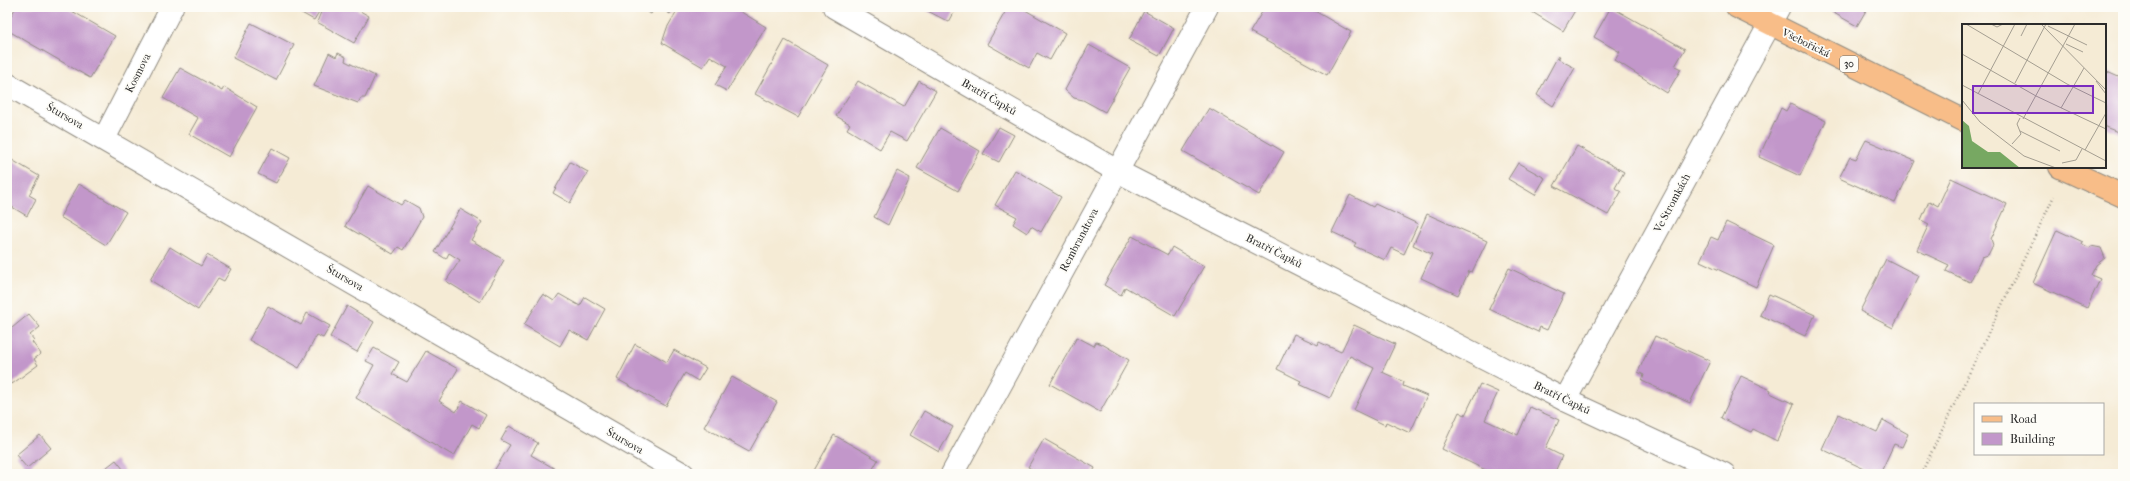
<svg xmlns="http://www.w3.org/2000/svg" width="2130" height="481" font-family="'IM FELL French Canon',serif">
	<style>
		.building { fill: #c297ca }
		.lines { fill: none; stroke-linecap: round; stroke-linejoin: round }
		.minor-casing { stroke: #908b80; stroke-width: 24 }
		.primary-casing { stroke: #908b80; stroke-width: 24 }
		.path { stroke: #908b80; stroke-width: 2.5; stroke-dasharray: 1 3; stroke-linecap: butt }
		.minor { stroke: #fff; stroke-width: 22 }
		.primary { stroke: #f8bd88; stroke-width: 22 }
		.labels { text-anchor: middle; dominant-baseline: central; stroke-width: 3.5; stroke-linejoin: round; paint-order: stroke }
		.shield { fill: #fdfcf7; stroke: #6a6a68; stroke-width: 1 }
		.shield-label { font-size: 10px; font-weight: bold; fill: #2b2b2b }
		.street-label { font-size: 11px; fill: #2b2b2b; stroke: #fdfcf7 }
		.inset-road { fill: none; stroke: #a49e91; stroke-width: 1 }
		.view { fill: #7b2cbf; fill-opacity: 0.15; stroke: #7b2cbf; stroke-width: 2 }
		.inset-edge { fill: none; stroke: #2b2b2b; stroke-width: 2 }
	</style>
	<rect width="100%" height="100%" fill="#fdfcf7"/>
	<filter id="ink" filterUnits="userSpaceOnUse"><feTurbulence type="fractalNoise" baseFrequency=".025" numOctaves="2"/><feDisplacementMap in="SourceGraphic" scale="8" xChannelSelector="R" yChannelSelector="G"/><feConvolveMatrix kernelMatrix="1 2 1 2 8 2 1 2 1" color-interpolation-filters="sRGB"/></filter>
	<filter id="wash" filterUnits="userSpaceOnUse"><feTurbulence type="fractalNoise" baseFrequency=".012" numOctaves="4" result="noise"/><feDisplacementMap in="SourceGraphic" scale="16" xChannelSelector="R" yChannelSelector="G"/><feGaussianBlur stdDeviation="0.9" result="paint"/><feColorMatrix in="noise" values="0 0 0 0 0 0 0 0 0 0 0 0 0 0 0 0 0 1.4 0 .05"/><feComposite in="paint" operator="in"/></filter>
	<g filter="url(#wash)">
		<rect width="100%" height="100%" fill="#f5ebd5"/>
		<g id="blocks">
			<!-- building -->
			<g class="building">
				<polygon points="16,7 65,7 115,36 90,78 7,30 7,23"/>
				<polygon points="291,7 322,7 314,20"/>
				<polygon points="323,7 353,7 369,16 354,43 317,22"/>
				<polygon points="639,7 655,7 651,14"/>
				<polygon points="659,7 673,7 670,14"/>
				<polygon points="679,7 688,11 690,7 733,7 766,27 727,91 715,85 727,66 710,56 703,67 662,43 667,28"/>
				<polygon points="920,7 957,7 949,22"/>
				<polygon points="1008,7 1020,7 1065,33 1050,60 1037,53 1029,68 987,44"/>
				<polygon points="1265,7 1308,7 1351,32 1327,75 1250,32"/>
				<polygon points="1524,7 1577,7 1563,31"/>
				<polygon points="1611,7 1685,49 1675,66 1681,69 1667,93 1615,60 1620,52 1594,37"/>
				<polygon points="1823,7 1868,7 1857,26"/>
				<polygon points="1144,11 1174,28 1159,56 1129,40"/>
				<polygon points="251,23 294,45 276,80 233,58"/>
				<polygon points="785,40 828,65 798,117 755,94"/>
				<polygon points="1089,45 1130,68 1105,112 1083,100 1074,98 1065,90"/>
				<polygon points="329,53 336,57 338,53 346,57 345,61 375,76 365,98 361,98 358,103 314,86"/>
				<polygon points="1558,56 1560,56 1558,59 1575,68 1553,106 1537,95"/>
				<polygon points="180,68 222,91 224,87 257,107 229,157 189,134 198,118 163,98"/>
				<polygon points="2105,71 2123,79 2123,134 2105,127"/>
				<polygon points="858,81 904,107 919,81 936,91 907,141 890,132 880,149 847,129 850,124 836,116"/>
				<polygon points="1790,104 1826,121 1800,176 1759,157 1781,108 1786,111"/>
				<polygon points="1209,108 1284,152 1259,195 1183,151"/>
				<polygon points="999,127 1014,135 999,162 983,154"/>
				<polygon points="940,128 980,151 958,191 917,168"/>
				<polygon points="1866,140 1915,161 1895,203 1839,178 1850,157 1856,159"/>
				<polygon points="1577,146 1624,172 1615,188 1621,192 1608,215 1554,186"/>
				<polygon points="272,148 290,158 276,183 258,174"/>
				<polygon points="7,157 39,176 29,195 36,199 27,216 7,204"/>
				<polygon points="570,162 588,172 570,203 553,193"/>
				<polygon points="1518,163 1545,178 1535,195 1508,179"/>
				<polygon points="1015,170 1061,197 1041,232 1031,226 1027,233 1013,224 1017,217 995,205"/>
				<polygon points="897,171 910,178 888,225 874,217"/>
				<polygon points="1951,178 2007,204 1991,239 1993,245 1988,255 1982,257 1970,282 1946,271 1949,265 1917,250 1929,224 1921,220 1929,201 1938,206"/>
				<polygon points="79,184 126,212 106,245 60,217"/>
				<polygon points="368,186 401,205 405,200 419,208 422,217 403,250 398,247 393,254 345,226"/>
				<polygon points="1350,195 1373,207 1375,204 1418,224 1404,254 1391,248 1385,260 1354,246 1356,243 1332,232"/>
				<polygon points="460,209 482,222 471,240 504,260 480,302 446,281 460,260 449,253 446,259 435,252"/>
				<polygon points="1427,214 1487,241 1472,272 1469,271 1458,295 1421,278 1432,254 1413,245"/>
				<polygon points="1726,222 1774,245 1756,287 1700,261 1711,237 1718,240"/>
				<polygon points="2057,230 2083,242 2082,244 2090,248 2091,246 2101,248 2105,258 2096,265 2091,275 2100,279 2087,308 2033,283"/>
				<polygon points="1132,236 1168,255 1172,247 1204,266 1175,316 1125,287 1121,295 1104,285"/>
				<polygon points="170,247 201,266 207,255 231,269 224,281 218,278 198,310 150,280"/>
				<polygon points="1886,259 1919,276 1893,328 1860,311"/>
				<polygon points="1509,268 1564,294 1547,330 1540,327 1538,332 1489,309"/>
				<polygon points="543,294 554,301 559,294 580,306 585,297 605,309 588,340 569,330 560,346 524,325"/>
				<polygon points="1769,294 1815,315 1805,336 1760,315"/>
				<polygon points="268,306 301,325 307,313 330,326 323,338 317,335 299,368 249,340"/>
				<polygon points="347,306 374,322 357,352 330,337"/>
				<polygon points="29,314 40,327 30,335 34,340 32,342 41,354 34,359 38,365 12,384 7,378 7,332"/>
				<polygon points="1354,325 1395,344 1382,372 1404,382 1403,386 1427,396 1410,433 1386,422 1385,425 1354,410 1374,368 1350,356 1330,398 1299,384 1301,381 1277,369 1294,334 1318,345 1319,342 1341,352"/>
				<polygon points="1655,336 1710,361 1690,403 1642,381 1644,375 1638,372"/>
				<polygon points="1077,337 1094,346 1096,342 1102,344 1129,360 1100,412 1050,384"/>
				<polygon points="635,344 667,362 674,350 706,368 698,381 685,373 666,406 617,379"/>
				<polygon points="374,348 399,362 392,374 407,382 426,351 458,369 439,401 456,412 462,401 486,415 479,428 472,424 454,456 356,398 374,365 366,361"/>
				<polygon points="1741,376 1771,390 1770,393 1794,404 1777,441 1753,429 1751,432 1721,418"/>
				<polygon points="732,377 777,402 749,452 704,427"/>
				<polygon points="1480,384 1498,392 1485,420 1518,435 1530,407 1559,420 1546,448 1562,456 1554,474 1494,474 1442,449 1459,412 1465,415"/>
				<polygon points="924,411 953,427 939,452 910,435"/>
				<polygon points="1838,414 1877,432 1883,420 1908,434 1902,447 1894,444 1880,474 1875,474 1822,449"/>
				<polygon points="509,426 538,443 531,455 564,474 492,474 510,445 501,440"/>
				<polygon points="40,435 51,448 27,468 16,455"/>
				<polygon points="834,435 878,460 870,474 812,474"/>
				<polygon points="1044,439 1095,468 1092,474 1040,474 1028,467"/>
				<polygon points="116,460 127,474 98,474"/>
			</g>
		</g>
	</g>
	<g filter="url(#ink)">
		<use href="#blocks" fill-opacity="0" stroke="#908b80" stroke-width="1"/>
		<g class="lines">
			<defs>
				<g id="minor">
					<polyline points="834,7 1117,171 1565,400 1724,474"/>
					<polyline points="7,84 683,474"/>
					<polyline points="104,139 172,7"/>
					<polyline points="1565,400 1779,7"/>
					<polyline points="952,474 1207,7"/>
				</g>
				<g id="primary">
					<polyline points="1737,7 1963,120"/>
					<polyline points="2060,167 2123,196"/>
				</g>
			</defs>
			<!-- minor casing -->
			<use href="#minor" class="minor-casing"/>
			<!-- primary casing -->
			<use href="#primary" class="primary-casing"/>
			<!-- path -->
			<polyline class="path" points="1921,474 2054,196"/>
			<!-- minor -->
			<use href="#minor" class="minor"/>
			<!-- primary -->
			<use href="#primary" class="primary"/>
		</g>
	</g>
	<g class="labels">
		<!-- shield labels -->
		<rect class="shield" x="1840" y="56" width="18" height="16" rx="3"/>
		<g class="shield-label">
			<text x="1849" y="64">30</text>
		</g>
		<!-- street labels -->
		<g class="street-label">
			<text transform="translate(1806 43) rotate(26)">Všebořická</text>
			<text transform="translate(138 73) rotate(-63)">Kosmova</text>
			<text transform="translate(989 97) rotate(30)">Bratří Čapků</text>
			<text transform="translate(65 116) rotate(30)">Štursova</text>
			<text transform="translate(1672 203) rotate(-62)">Ve Stromkách</text>
			<text transform="translate(1079 240) rotate(-62)">Rembrandtova</text>
			<text transform="translate(1274 251) rotate(27)">Bratří Čapků</text>
			<text transform="translate(345 278) rotate(30)">Štursova</text>
			<text transform="translate(1562 398) rotate(26)">Bratří Čapků</text>
			<text transform="translate(625 441) rotate(30)">Štursova</text>
		</g>
	</g>
	<!-- overview -->
	<g transform="translate(1962 24)">
		<rect width="144" height="144" fill="#f5ebd5"/>
		<path d="M0,96L7,102L10,117L26,128H38L58,144H0Z" fill="#77a862"/>
		<path class="inset-road" d="M4,0L105,60L144,79M29,0L35,3L41,0M79,0L144,66M86,2L125,21M59,12L65,0M104,20L121,28M0,30L74,72L144,105M134,57L144,70M53,59L84,0M0,61L144,137M16,70L53,0M0,76L18,98L62,132L94,144M99,84L122,44M61,95L113,0M58,107L98,127M50,120L59,110L55,100L58,94M123,126L144,89M100,139L114,136L120,125"/>
		<path class="view" d="M11,62H131V89H11Z"/>
		<rect width="144" height="144" class="inset-edge"/>
	</g>
	<!-- margin -->
	<rect width="2130" height="481" fill="none" stroke="#fdfcf7" stroke-width="24"/>
	<!-- legend -->
	<rect x="1974" y="403" width="130" height="52" fill="#fdfcf7" stroke="#a9a8a5"/>
	<rect x="1982" y="416" width="20" height="6" fill="#f8bd88" stroke="#a9a8a5"/>
	<text x="2010" y="423" font-size="12" fill="#2b2b2b">Road</text>
	<rect x="1982" y="433" width="20" height="12" fill="#c297ca" stroke="#a9a8a5"/>
	<text x="2010" y="443" font-size="12" fill="#2b2b2b">Building</text>
</svg>
